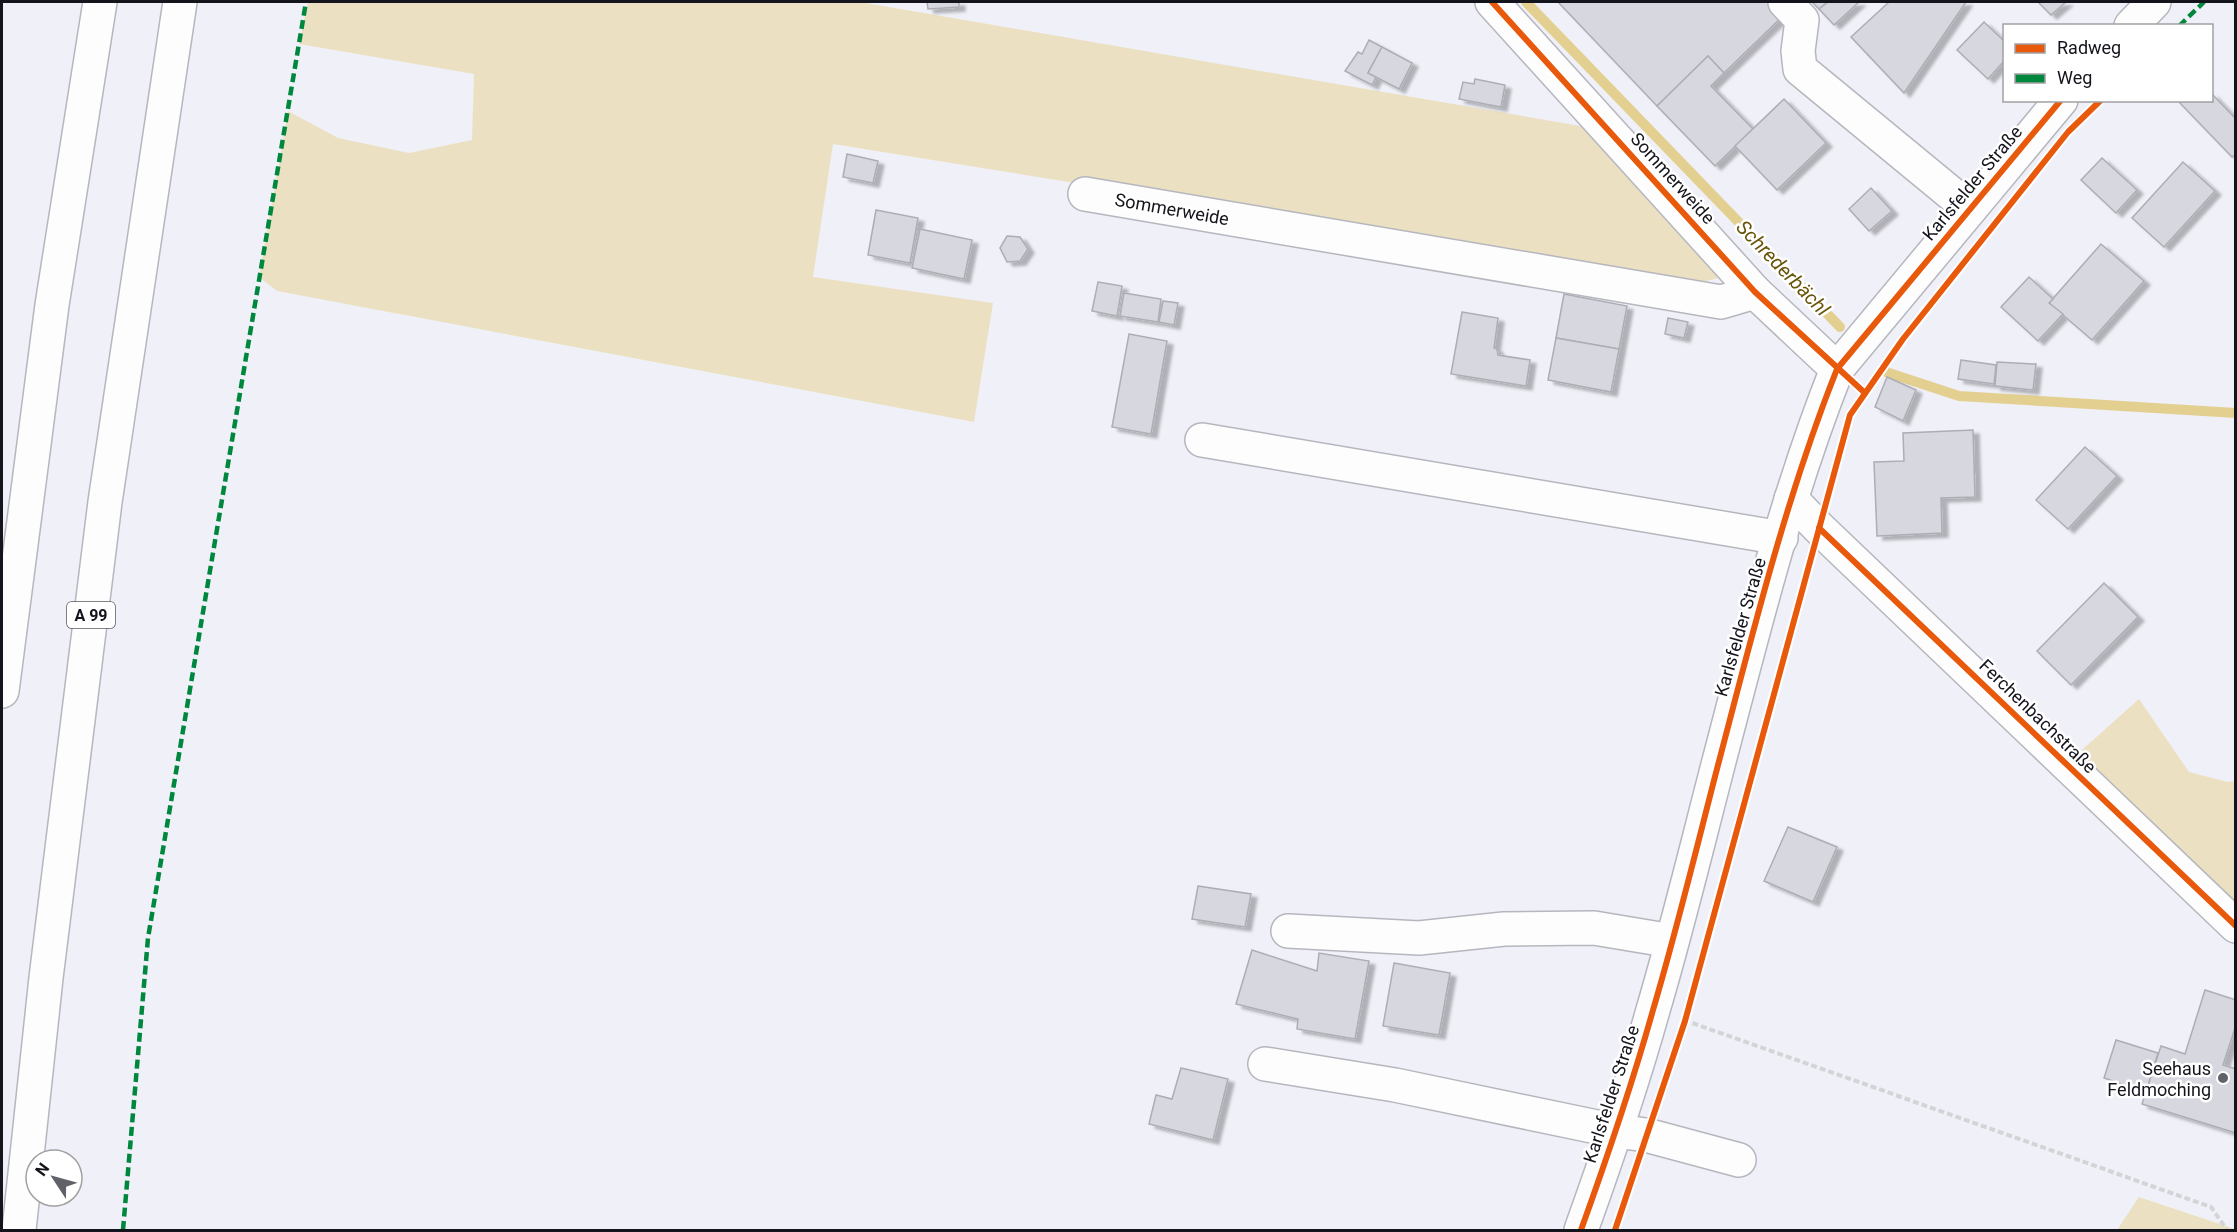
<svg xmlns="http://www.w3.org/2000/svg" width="2237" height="1232" font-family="Roboto,sans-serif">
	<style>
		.green { fill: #ebe1c2 }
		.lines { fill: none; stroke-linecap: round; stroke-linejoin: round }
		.stream { stroke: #e3d090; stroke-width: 10 }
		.building { fill: #d7d7df; stroke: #adadb5; stroke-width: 1.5; filter: url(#shadow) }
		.minor-casing { stroke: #b6b6be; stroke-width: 36 }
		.highway-casing { stroke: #b6b6be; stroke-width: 36 }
		.path { stroke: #d4d4d6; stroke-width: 4; stroke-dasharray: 6 3; stroke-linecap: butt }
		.minor { stroke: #fdfdfe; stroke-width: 33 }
		.highway { stroke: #fdfdfe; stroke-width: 33 }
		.quiet { stroke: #00873e; stroke-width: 4.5; stroke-dasharray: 9 4.5; stroke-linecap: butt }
		.cycleway-casing { stroke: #fff; stroke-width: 10 }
		.cycleway { stroke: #e8590c; stroke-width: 6 }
		.poi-dot { fill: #616169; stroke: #fff; stroke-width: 2 }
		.labels { text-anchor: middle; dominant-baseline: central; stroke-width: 5; stroke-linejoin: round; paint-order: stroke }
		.shield { fill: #fff; stroke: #5a5a60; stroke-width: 1.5 }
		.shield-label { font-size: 16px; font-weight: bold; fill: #14141c }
		.street-label { font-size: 18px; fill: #14141c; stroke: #fff }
		.poi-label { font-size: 18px; fill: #14141c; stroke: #fff; text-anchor: end }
		.water-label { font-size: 20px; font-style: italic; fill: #675509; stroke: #fff }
	</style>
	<defs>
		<filter id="shadow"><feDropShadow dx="6" dy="4" stdDeviation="1.5" flood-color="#0004"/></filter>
	</defs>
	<rect width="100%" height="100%" fill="#f0f0f8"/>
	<!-- green -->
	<g class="green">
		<polygon points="308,2 860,2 1598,129 1733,275 1697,283 833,144 813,277 993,303 974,422 277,291 259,277 288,111 338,138 409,153 472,140 474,74 299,44"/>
		<polygon points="2139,699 2189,772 2228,782 2235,781 2235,930 2064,766"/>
		<polygon points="2139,1197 2235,1229 2235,1230 2117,1230"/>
	</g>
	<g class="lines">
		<!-- stream -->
		<g class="stream">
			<polyline points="1526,2 1840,327"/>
			<polyline points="1886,372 1959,396 2236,413"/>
		</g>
	</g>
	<!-- building -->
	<g class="building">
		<polygon points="927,2 959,2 959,7 928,9"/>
		<polygon points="1558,2 1775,2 1786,13 1724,73 1708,56 1657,106"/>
		<polygon points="1812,2 1828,2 1819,9"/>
		<polygon points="1828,2 1859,2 1834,25 1819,9"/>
		<polygon points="1889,2 1966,2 1904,93 1851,37"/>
		<polygon points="2038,2 2066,2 2051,15"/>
		<polygon points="1984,22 2004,41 2004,61 1988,79 1957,50"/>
		<polygon points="1369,40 1382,47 1368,73 1376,77 1372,85 1345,71 1358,52 1362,54"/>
		<polygon points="1382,47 1412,63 1399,89 1368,73"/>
		<polygon points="1708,56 1724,73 1711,86 1753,129 1715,166 1657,106"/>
		<polygon points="1475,79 1505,85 1501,107 1459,99 1463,82 1474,84"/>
		<polygon points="2212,94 2236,119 2236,154 2232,157 2177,100 2212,100"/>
		<polygon points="1784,99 1826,143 1777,190 1735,146"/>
		<polygon points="847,154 878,161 873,183 843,177"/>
		<polygon points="2102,158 2137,190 2116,213 2081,180"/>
		<polygon points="2183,162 2215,191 2164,247 2132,218"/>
		<polygon points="1871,188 1892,211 1869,231 1849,209"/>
		<polygon points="876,210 918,218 910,263 868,255"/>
		<polygon points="920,229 972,240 964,279 912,268"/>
		<polygon points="1007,236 1020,237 1028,249 1020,261 1007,262 1000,248"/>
		<polygon points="2101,244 2144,281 2092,340 2049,303"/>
		<polygon points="2029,277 2053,299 2049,303 2063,314 2038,341 2001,307"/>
		<polygon points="1098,282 1122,286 1117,316 1092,311"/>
		<polygon points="1124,293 1161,299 1158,322 1120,316"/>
		<polygon points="1564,294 1627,306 1619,349 1556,338"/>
		<polygon points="1163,301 1178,303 1174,325 1159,322"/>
		<polygon points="1462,312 1498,318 1494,348 1497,349 1498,355 1530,360 1526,386 1451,374"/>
		<polygon points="1668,318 1688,322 1684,338 1665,334"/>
		<polygon points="1129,334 1167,341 1151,434 1112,427"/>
		<polygon points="1556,338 1619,349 1611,392 1548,380"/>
		<polygon points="1961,360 1996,365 1994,384 1958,379"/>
		<polygon points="1997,362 2036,364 2033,390 1995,386"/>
		<polygon points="1887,377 1916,390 1903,421 1875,407"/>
		<polygon points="1973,430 1975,497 1941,498 1942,533 1877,536 1874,462 1904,461 1903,433"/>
		<polygon points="2085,447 2117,476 2068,529 2036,500"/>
		<polygon points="2104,583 2138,617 2071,685 2037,651"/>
		<polygon points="1788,827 1837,847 1813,902 1764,881"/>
		<polygon points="1198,886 1251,894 1245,927 1192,919"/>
		<polygon points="1252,950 1317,971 1319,953 1369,961 1355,1039 1297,1029 1298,1019 1236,1004"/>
		<polygon points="1394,963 1450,973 1439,1035 1383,1026"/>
		<polygon points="2205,990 2236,1000 2236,1025 2223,1065 2236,1069 2236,1133 2142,1104 2161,1046 2185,1054"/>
		<polygon points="2116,1040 2158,1053 2146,1092 2104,1078"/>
		<polygon points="1181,1068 1228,1079 1213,1140 1149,1124 1156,1095 1172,1099"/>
	</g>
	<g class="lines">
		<defs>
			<g id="minor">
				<polyline points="1492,2 1755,292 1837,369"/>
				<polyline points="1785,2 1802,20 1798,51 1800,69 1970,209"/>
				<polyline points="2131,26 2154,2"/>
				<polyline points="1085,194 1721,302 1755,292"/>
				<polyline points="1202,440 1781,538"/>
				<polyline points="1791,499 1819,528 2236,926"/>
				<polyline points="1288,931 1419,938 1504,929 1594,928 1672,941"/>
				<polyline points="1265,1064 1395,1085 1616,1131 1646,1135 1739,1160"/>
				<path d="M1581,1230C1607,1158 1632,1085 1653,1010C1677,929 1697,846 1718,765C1753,632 1786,497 1837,369L2061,100"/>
			</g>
			<g id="highway">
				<polyline points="2,691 52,305 100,2"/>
				<polyline points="19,1230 46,978 105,502 180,2"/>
			</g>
		</defs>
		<!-- minor casing -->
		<use href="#minor" class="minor-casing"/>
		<!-- highway casing -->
		<use href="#highway" class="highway-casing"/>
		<!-- path -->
		<polyline class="path" points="1684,1020 2211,1207 2227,1230"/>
		<!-- minor -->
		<use href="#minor" class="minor"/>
		<!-- highway -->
		<use href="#highway" class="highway"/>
		<!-- quiet -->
		<g class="quiet">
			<polyline points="2179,26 2204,2"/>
			<polyline points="123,1230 148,938 306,2"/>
		</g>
		<defs>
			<g id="cycleway">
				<polyline points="1492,2 1755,292 1865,393"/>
				<polyline points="1819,528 2236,926"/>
				<path d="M1581,1230C1607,1158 1632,1085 1653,1010C1677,929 1697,846 1718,765C1753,632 1786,497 1837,369L2061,100"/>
				<polyline points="1615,1230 1685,1021 1850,415 1903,339 2068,132 2101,100"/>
			</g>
		</defs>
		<!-- cycleway casing -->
		<use href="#cycleway" class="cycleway-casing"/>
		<!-- cycleway -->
		<use href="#cycleway" class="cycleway"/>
	</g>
	<!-- markers -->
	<circle class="poi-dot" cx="2223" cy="1078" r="6"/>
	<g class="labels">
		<!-- shield labels -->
		<rect class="shield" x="67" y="602" width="48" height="26" rx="4.5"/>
		<g class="shield-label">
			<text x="91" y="615">A 99</text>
		</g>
		<!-- street labels -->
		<g class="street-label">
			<text transform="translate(1673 178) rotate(48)">Sommerweide</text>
			<text transform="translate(1972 183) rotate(-50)">Karlsfelder Straße</text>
			<text transform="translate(1172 209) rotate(10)">Sommerweide</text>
			<text transform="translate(1740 627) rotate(-74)">Karlsfelder Straße</text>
			<text transform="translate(2038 716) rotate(44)">Ferchenbachstraße</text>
			<text transform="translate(1611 1094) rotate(-72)">Karlsfelder Straße</text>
		</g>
		<!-- poi labels -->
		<g class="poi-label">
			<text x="2211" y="1068">Seehaus<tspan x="2211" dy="21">Feldmoching</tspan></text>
		</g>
		<!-- water labels -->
		<g class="water-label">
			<text transform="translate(1783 268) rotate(46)">Schrederbächl</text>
		</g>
	</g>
	<!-- border -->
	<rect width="2237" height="1232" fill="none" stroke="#14141c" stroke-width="6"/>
	<!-- legend -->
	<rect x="2003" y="24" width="210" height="78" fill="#ffffff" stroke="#a1a1a4" stroke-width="1.5"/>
	<rect x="2015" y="44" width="30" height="9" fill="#e8590c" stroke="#a1a1a4" stroke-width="1.5"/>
	<text x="2057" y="54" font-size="18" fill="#14141c">Radweg</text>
	<rect x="2015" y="74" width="30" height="9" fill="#00873e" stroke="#a1a1a4" stroke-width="1.5"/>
	<text x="2057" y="84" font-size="18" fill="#14141c">Weg</text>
	<!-- north arrow -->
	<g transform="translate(54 1178) rotate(306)"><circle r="28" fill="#ffffff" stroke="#a1a1a4" stroke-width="1.5"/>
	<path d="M0-4.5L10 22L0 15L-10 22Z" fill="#616169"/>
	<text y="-9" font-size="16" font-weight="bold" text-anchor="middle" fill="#14141c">N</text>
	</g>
</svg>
